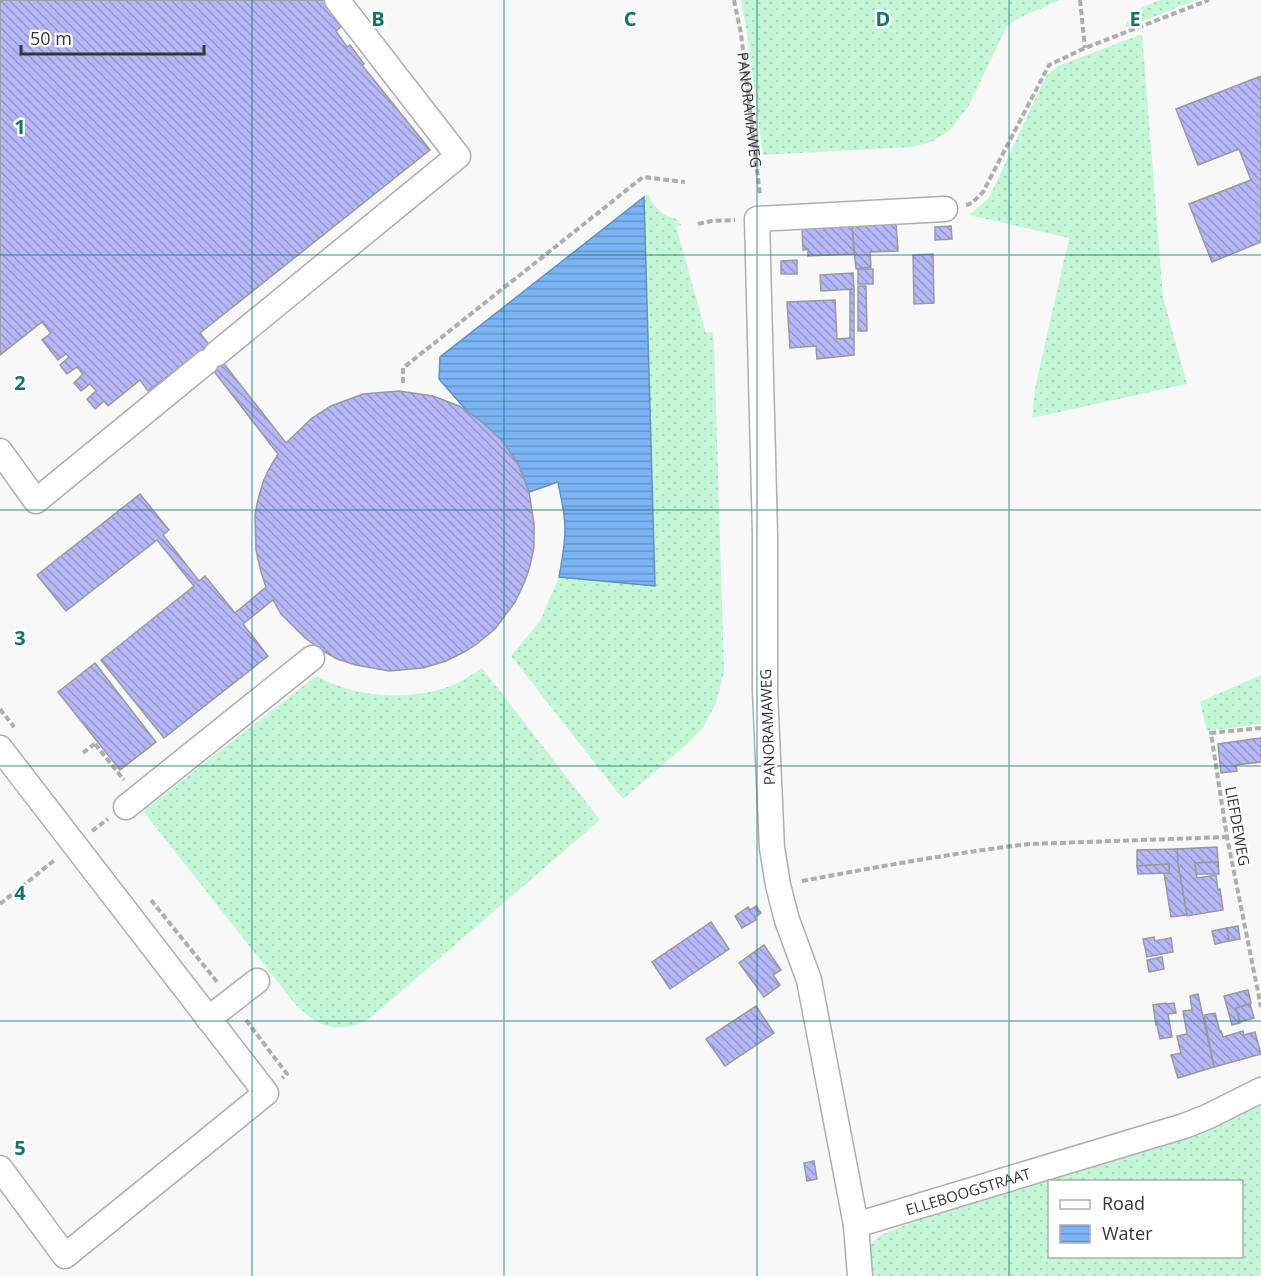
<svg xmlns="http://www.w3.org/2000/svg" width="1261" height="1276" font-family="'Open Sans',sans-serif">
	<style>
		.grass { fill: url(#grass-dots); fill-rule: evenodd }
		.water { fill: url(#water-rules); stroke: #668fbc; stroke-width: 1.5 }
		.building { fill: url(#building-back-hatch); stroke: #9a9a9b; stroke-width: 1.5 }
		.lines { fill: none; stroke-linecap: round; stroke-linejoin: round }
		.minor-casing { stroke: #aeaeb0; stroke-width: 27 }
		.path { stroke: #aeaeaf; stroke-width: 4; stroke-dasharray: 6 3; stroke-linecap: butt }
		.minor { stroke: #fff; stroke-width: 24 }
		.grid { fill: none; stroke: #0f766e; stroke-width: 1.5; stroke-opacity: 0.55 }
		.labels { text-anchor: middle; dominant-baseline: central; stroke-width: 5; stroke-linejoin: round; paint-order: stroke }
		.street-label { font-size: 15px; fill: #363636; stroke: #fff }
		.grid-label { font-size: 20px; text-anchor: middle; font-weight: bold; fill: #0f766e; stroke: #fff; stroke-width: 5; stroke-linejoin: round; paint-order: stroke }
	</style>
	<defs>
		<pattern id="grass-dots" width="8" height="8" patternUnits="userSpaceOnUse" patternTransform="scale(1.5)"><rect width="8" height="8" fill="#c4f7d7"/><path d="M2 2h.1M6 6h.1" fill="none" stroke="#a9d4b9" stroke-width="1.8" stroke-linecap="round"/></pattern>
		<pattern id="water-rules" width="6" height="5" patternUnits="userSpaceOnUse" patternTransform="scale(1.5)"><rect width="6" height="5" fill="#7bb5f6"/><path d="M0 2.5h6" fill="none" stroke="#6694c8"/></pattern>
		<pattern id="building-back-hatch" width="6" height="6" patternUnits="userSpaceOnUse" patternTransform="scale(1.5)"><rect width="6" height="6" fill="#b6b7f7"/><path d="M-1 5l2 2M0 0l6 6M5-1l2 2" fill="none" stroke="#9596c9"/></pattern>
	</defs>
	<rect width="100%" height="100%" fill="#f8f8f9"/>
	<!-- grass -->
	<g class="grass">
		<polygon points="741,0 1065,0 1060,0 1019,18 1007,26 968,107 950,130 931,142 911,147 763,155 747,33"/>
		<path d="M1160,0H1196L1125,28C1130,10 1145,6 1160,0Z"/>
		<polygon points="1142,34 1163,298 1187,384 1032,418 1035,388 1069,238 969,215 989,198 1046,76 1058,66"/>
		<path d="M648,194C654,207 662,216 677,219L681,225L676,227L706,333L712,332L714,342L724,671L716,703L703,728L685,746L623,799L511,656L540,621L559,577L655,585L644,197Z"/>
		<path d="M482,668L600,820L370,1018C364,1021 358,1025 352,1026C327,1032 312,1020 295,1004L143,811L316,676C325,680 333,684 342,687C375,698 412,698 445,688C458,684 470,676 482,668Z"/>
		<polygon points="1261,675 1261,724 1207,731 1200,702"/>
		<path d="M1261,1098V1276H870L868,1247L881,1235L928,1216L1190,1134ZM1050,1182H1242V1256H1050Z"/>
	</g>
	<!-- water -->
	<path class="water" d="M644,197L655,586L559,577C562,561 565,545 565,529C565,513 561,498 558,482L529,492L518,464L503,442L483,423L466,410L439,379L440,357Z"/>
	<!-- building -->
	<g class="building">
		<polygon points="0,0 327,0 345,23 336,31 347,47 350,45 364,64 362,65 430,150 200,333 286,443 312,418 331,406 363,394 399,391 433,396 459,406 483,423 503,442 518,464 529,492 534,524 534,547 530,566 525,581 515,602 495,629 478,643 466,651 446,661 423,668 389,671 356,665 337,659 325,652 305,638 281,614 273,600 243,624 268,656 164,738 101,660 194,586 157,540 66,611 37,575 140,494 169,530 163,535 199,581 205,576 235,613 266,587 261,572 256,550 255,515 257,504 263,482 268,471 278,454 199,352 148,391 140,380 108,406 104,401 95,409 87,399 96,391 90,384 81,391 74,383 83,374 77,367 67,374 60,365 69,357 66,354 58,360 42,340 51,333 42,322 0,355"/>
		<polygon points="1261,76 1261,242 1212,262 1189,204 1251,180 1239,149 1198,165 1176,109"/>
		<polygon points="896,223 898,251 870,252 871,267 856,269 852,226"/>
		<polygon points="852,226 854,254 808,256 808,249 803,250 802,229"/>
		<polygon points="951,226 952,239 935,240 935,227"/>
		<polygon points="933,254 934,303 914,304 913,255"/>
		<polygon points="797,260 797,274 781,274 781,261"/>
		<rect x="858" y="269" width="15" height="15"/>
		<polygon points="853,273 854,289 821,291 820,275"/>
		<polygon points="858,286 866,286 867,331 858,331"/>
		<polygon points="850,289 854,289 854,355 817,359 816,346 790,348 787,302 835,300 837,339 850,338"/>
		<polygon points="95,663 156,742 120,770 58,692"/>
		<polygon points="1261,738 1261,762 1236,765 1237,771 1221,773 1218,744"/>
		<polygon points="1217,847 1218,862 1195,863 1197,878 1216,875 1218,890 1220,889 1223,910 1187,916 1178,864 1177,849"/>
		<polygon points="1177,849 1178,864 1187,915 1171,917 1164,873 1169,873 1169,864 1137,866 1137,850"/>
		<polygon points="1218,862 1219,874 1196,874 1195,863"/>
		<polygon points="1169,864 1169,873 1138,874 1137,866"/>
		<polygon points="756,906 761,913 755,917 756,920 742,928 735,916 748,907 750,910"/>
		<polygon points="711,922 729,949 670,989 652,962"/>
		<polygon points="1238,926 1240,939 1229,941 1227,928"/>
		<polygon points="1227,928 1229,941 1215,944 1212,931"/>
		<polygon points="1154,937 1155,941 1171,938 1173,952 1147,957 1143,939"/>
		<polygon points="764,945 781,970 773,975 780,985 764,997 739,963"/>
		<polygon points="1162,957 1164,969 1149,972 1147,960"/>
		<polygon points="1248,990 1251,1003 1236,1008 1240,1023 1232,1025 1224,996"/>
		<polygon points="1198,994 1214,1067 1178,1078 1171,1055 1181,1053 1177,1036 1187,1034 1183,1011 1192,1010 1190,996"/>
		<polygon points="1166,1003 1167,1004 1174,1003 1176,1013 1168,1014 1172,1037 1160,1039 1157,1025 1156,1025 1153,1005"/>
		<polygon points="1250,1004 1254,1018 1240,1022 1236,1008"/>
		<polygon points="756,1006 774,1033 725,1066 706,1039"/>
		<polygon points="1215,1013 1220,1032 1221,1031 1223,1037 1243,1031 1244,1035 1255,1032 1261,1054 1214,1067 1204,1015"/>
		<polygon points="814,1161 817,1179 807,1181 804,1163"/>
	</g>
	<g class="lines">
		<defs>
			<g id="minor">
				<polyline points="216,354 458,156 337,0"/>
				<polyline points="0,451 36,501 206,362"/>
				<polyline points="0,748 266,1093 65,1256 0,1168"/>
				<polyline points="126,807 312,658"/>
				<polyline points="208,1019 257,981"/>
				<path id="s2" d="M856,1225L1184,1126L1207,1117L1261,1090"/>
				<polyline points="860,1276 856,1225 809,980 787,920 778,885 772,848 765,691 765,535 757,219 945,209"/>
			</g>
		</defs>
		<!-- minor casing -->
		<use href="#minor" class="minor-casing"/>
		<!-- path -->
		<g class="path">
			<path id="s1" d="M734,0L741,34L760,195"/>
			<polyline points="1080,0 1085,48"/>
			<polyline points="966,205 972,203 983,192 1049,65 1085,48 1209,0"/>
			<polyline points="698,224 711,221 735,220"/>
			<polyline points="403,383 403,368 643,177 685,182"/>
			<polyline points="0,709 14,727"/>
			<polyline points="1261,728 1211,733 1227,837 1261,1007"/>
			<polyline points="95,744 124,780"/>
			<polyline points="83,753 97,742"/>
			<polyline points="92,831 108,819"/>
			<path d="M802,881C877,867 953,853 1029,844L1227,837"/>
			<polyline points="151,900 218,983"/>
			<polyline points="0,904 56,859"/>
			<polyline points="246,1020 287,1074 282,1078"/>
		</g>
		<!-- minor -->
		<use href="#minor" class="minor"/>
	</g>
	<!-- grid -->
	<path class="grid" d="M252,0V1276M504,0V1276M757,0V1276M1009,0V1276M0,255H1261M0,510H1261M0,766H1261M0,1021H1261"/>
	<g class="labels">
		<!-- street labels -->
		<g class="street-label">
			<text stroke="none"><textPath href="#s1" startOffset="111">PANORAMAWEG</textPath></text>
			<text transform="translate(767 727) rotate(-92)">PANORAMAWEG</text>
			<text transform="translate(1238 826) rotate(80)">LIEFDEWEG</text>
			<text stroke="none"><textPath href="#s2" startOffset="117">ELLEBOOGSTRAAT</textPath></text>
		</g>
	</g>
	<g class="grid-label">
		<text x="378" y="26">B</text>
		<text x="630" y="26">C</text>
		<text x="883" y="26">D</text>
		<text x="1135" y="26">E</text>
		<text x="20" y="134">1</text>
		<text x="20" y="390">2</text>
		<text x="20" y="645">3</text>
		<text x="20" y="900">4</text>
		<text x="20" y="1155">5</text>
	</g>
	<!-- legend -->
	<rect x="1048" y="1180" width="195" height="78" fill="#ffffff" stroke="#afafaf" stroke-width="1.5"/>
	<rect x="1060" y="1200" width="30" height="9" fill="#ffffff" stroke="#afafaf" stroke-width="1.5"/>
	<text x="1102" y="1210" font-size="18" fill="#363636">Road</text>
	<rect x="1060" y="1225" width="30" height="18" fill="url(#water-rules)" stroke="#afafaf" stroke-width="1.5"/>
	<text x="1102" y="1240" font-size="18" fill="#363636">Water</text>
	<!-- scale -->
	<path d="M21 45v9h183v-9" fill="none" stroke="#363636" stroke-width="3"/>
	<text x="30" y="45" font-size="18" fill="#363636" stroke="#ffffff" stroke-width="4.5" paint-order="stroke">50 m</text>
</svg>
